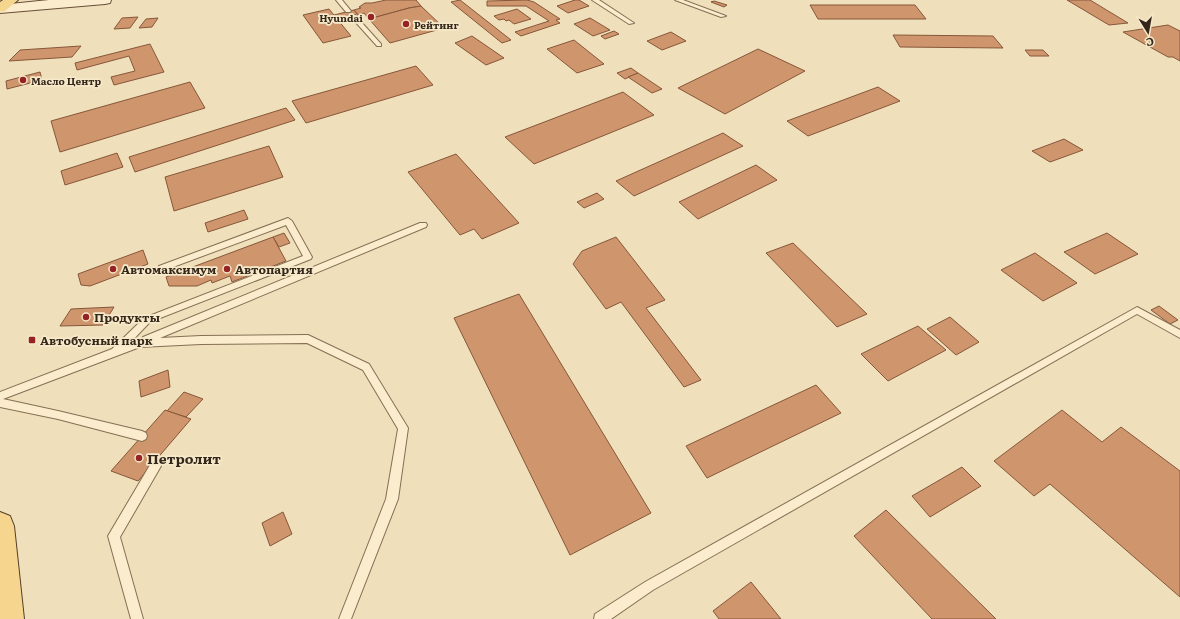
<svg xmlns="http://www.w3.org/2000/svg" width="1180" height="619" font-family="Literata,serif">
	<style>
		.building { fill: #cf966e; stroke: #865739 }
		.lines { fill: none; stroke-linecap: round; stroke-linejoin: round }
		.lane-casing { stroke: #866f54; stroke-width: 2 }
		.secondary-casing { stroke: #684f38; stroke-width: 2 }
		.primary-casing { stroke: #533d29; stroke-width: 2 }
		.lane { fill: #faeccd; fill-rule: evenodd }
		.secondary { fill: #faeccd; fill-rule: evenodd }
		.primary { fill: #f6d58e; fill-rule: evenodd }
		.poi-dot { fill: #972223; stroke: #f6e9ca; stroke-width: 1.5 }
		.labels { text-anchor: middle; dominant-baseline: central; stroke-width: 3.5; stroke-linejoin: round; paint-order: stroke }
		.far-poi-label { font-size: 10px; font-weight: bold; fill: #34271a; stroke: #f6e9ca; text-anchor: start }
		.poi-label { font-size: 12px; font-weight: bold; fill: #34271a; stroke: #f6e9ca; text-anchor: start }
		.near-poi-label { font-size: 14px; font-weight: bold; fill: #34271a; stroke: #f6e9ca; text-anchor: start }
	</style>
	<rect width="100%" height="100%" fill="#efdfba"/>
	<!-- building -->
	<g class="building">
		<polygon points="386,0 416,0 421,6 409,8 369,19 364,13 358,15 354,10 361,8 359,7 365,3 372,3"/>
		<polygon points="460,0 511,40 502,43 451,2"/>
		<polygon points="527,0 534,2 560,19 556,20 560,23 521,36 515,32 549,21 526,6 487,6 487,1"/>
		<polygon points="575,0 579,0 589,6 568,13 557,6"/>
		<polygon points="1067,0 1090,0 1128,23 1109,25"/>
		<polygon points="714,1 727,5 724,7 711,2"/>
		<polygon points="810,5 915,5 926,19 818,19"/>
		<polygon points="421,6 444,28 390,43 369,19 409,8"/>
		<polygon points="329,9 351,36 323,43 303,15"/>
		<polygon points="517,9 531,19 514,24 509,20 506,21 504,19 499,20 494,16"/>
		<polygon points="354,10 358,15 338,20 334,15"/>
		<polygon points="138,17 130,28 114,29 122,18"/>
		<polygon points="158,18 152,27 139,28 146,19"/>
		<polygon points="590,18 610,30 593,36 574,24"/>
		<polygon points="1168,25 1180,31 1180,61 1173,57 1168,57 1123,32"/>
		<polygon points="614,31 619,34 605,39 601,36"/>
		<polygon points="671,32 686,41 662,50 647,41"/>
		<polygon points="893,35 993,36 1003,48 900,47"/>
		<polygon points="472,36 504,58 486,65 455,43"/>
		<polygon points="574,40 604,64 577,73 547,49"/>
		<polygon points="150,44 164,72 114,85 111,77 135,71 129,56 77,70 75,63"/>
		<polygon points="81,46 72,57 9,61 20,50"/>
		<polygon points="758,49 805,71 725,114 678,88"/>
		<polygon points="1025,50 1043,50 1049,56 1030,56"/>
		<polygon points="416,66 433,85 306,123 292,101"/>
		<polygon points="631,68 638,73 625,79 617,73"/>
		<polygon points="40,72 42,80 7,89 6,81"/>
		<polygon points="638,73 662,89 652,93 628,77"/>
		<polygon points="190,82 205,108 60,152 51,121"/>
		<polygon points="878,87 900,101 808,136 787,121"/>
		<polygon points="623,92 654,115 534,164 505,137"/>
		<polygon points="286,108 295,120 135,172 129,157"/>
		<polygon points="723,133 743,146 634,196 616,181"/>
		<polygon points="1064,139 1083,150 1050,162 1032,151"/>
		<polygon points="269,146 283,177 174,211 165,177"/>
		<polygon points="117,153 123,167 65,185 61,171"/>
		<polygon points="456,154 519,223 482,239 474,229 460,235 408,172"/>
		<polygon points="756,165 777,180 698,219 679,202"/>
		<polygon points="597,193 604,199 584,208 577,202"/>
		<polygon points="244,210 248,219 208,232 205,223"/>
		<polygon points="284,233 290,243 279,247 273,237"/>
		<polygon points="1107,233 1138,254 1095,274 1064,252"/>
		<polygon points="273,237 286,261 232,282 230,276 212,283 211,280 197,286 169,286 166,277"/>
		<polygon points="616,237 665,300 646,308 701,380 684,387 621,302 606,309 573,264 582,251"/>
		<polygon points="793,243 867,314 837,327 766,253"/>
		<polygon points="143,250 148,264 90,286 81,285 78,274"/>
		<polygon points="1035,253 1077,283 1043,301 1001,270"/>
		<polygon points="519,294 651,513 570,555 454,318"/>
		<polygon points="1159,306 1178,320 1170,324 1151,310"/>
		<polygon points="114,307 103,325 60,326 71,309"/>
		<polygon points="950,317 979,342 956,355 927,329"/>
		<polygon points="918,326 946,350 888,381 861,354"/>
		<polygon points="168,370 170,387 141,397 139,381"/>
		<polygon points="816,385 841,413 707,478 686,446"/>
		<polygon points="184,392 203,399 186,417 167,411"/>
		<polygon points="165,410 191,419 138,481 111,471"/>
		<polygon points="1062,410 1102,442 1121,427 1180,471 1180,597 1050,484 1034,496 994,461"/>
		<polygon points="962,467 981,486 930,517 912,496"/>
		<polygon points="886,510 996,619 932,619 854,536"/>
		<polygon points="283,512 292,534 270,546 262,523"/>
		<polygon points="751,582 781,619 719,619 713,611"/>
	</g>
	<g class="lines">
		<defs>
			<g id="lane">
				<polygon points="336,0 342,0 351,11 350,12 346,12"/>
				<polygon points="592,0 599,0 634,23 629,24"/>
				<polygon points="675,0 683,0 726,16 721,17"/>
				<polygon points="351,15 355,15 381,44 381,46 377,46 351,17"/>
				<polygon points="288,218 292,221 312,257 311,259 150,322 130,343 142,339 143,337 420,223 426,223 427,225 426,227 160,338 201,336 308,335 369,364 408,428 398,499 351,619 339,619 386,499 398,429 363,370 307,343 201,344 140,347 3,399 58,411 142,431 146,433 147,436 146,439 142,441 58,419 0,407 0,392 112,349 144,318 303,256 286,225 165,270 159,270 158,268 159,266"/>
				<polygon points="1137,307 1180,330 1180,338 1137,314 653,590 611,619 594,619 595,614 645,582"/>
				<polygon points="155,455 159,457 161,466 120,537 143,619 131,619 108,536 150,465 150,460 151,457"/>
			</g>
			<polygon id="secondary" points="49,0 111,0 110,3 105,4 0,13 0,5"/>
			<g id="primary">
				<polygon points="3,0 18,0 5,11 0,12 0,2"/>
				<polygon points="0,512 10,516 14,526 24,619 0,619"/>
			</g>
		</defs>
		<!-- lane casing -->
		<use href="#lane" class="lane-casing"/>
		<!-- secondary casing -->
		<use href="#secondary" class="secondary-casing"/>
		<!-- primary casing -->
		<use href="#primary" class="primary-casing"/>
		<!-- lane -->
		<use href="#lane" class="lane"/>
		<!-- secondary -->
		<use href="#secondary" class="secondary"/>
		<!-- primary -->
		<use href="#primary" class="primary"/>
	</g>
	<!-- markers -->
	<g class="poi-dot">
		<circle cx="371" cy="17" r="4"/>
		<circle cx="406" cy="24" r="4"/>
		<circle cx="23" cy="80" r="4"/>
		<circle cx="113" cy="269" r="4"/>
		<circle cx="227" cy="269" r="4"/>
		<circle cx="86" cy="317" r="4"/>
		<rect x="28" y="336" width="8" height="8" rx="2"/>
		<circle cx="139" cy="458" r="4"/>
	</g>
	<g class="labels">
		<!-- far-poi labels -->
		<g class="far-poi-label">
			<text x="363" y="17" text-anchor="end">Hyundai</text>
			<text x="414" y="24">Рейтинг</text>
			<text x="31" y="80">Масло Центр</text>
		</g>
		<!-- poi labels -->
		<g class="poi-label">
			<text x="121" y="269">Автомаксимум</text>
			<text x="235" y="269">Автопартия</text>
			<text x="94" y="317">Продукты</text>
			<text x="40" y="340">Автобусный парк</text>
		</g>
		<!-- near-poi labels -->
		<g class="near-poi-label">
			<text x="147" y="458">Петролит</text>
		</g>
	</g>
	<!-- north arrow -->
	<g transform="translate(1148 32) rotate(169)" stroke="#f6e9ca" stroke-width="3" paint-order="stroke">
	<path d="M0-3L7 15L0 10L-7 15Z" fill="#34271a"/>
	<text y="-6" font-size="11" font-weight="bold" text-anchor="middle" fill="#34271a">С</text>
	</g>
</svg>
